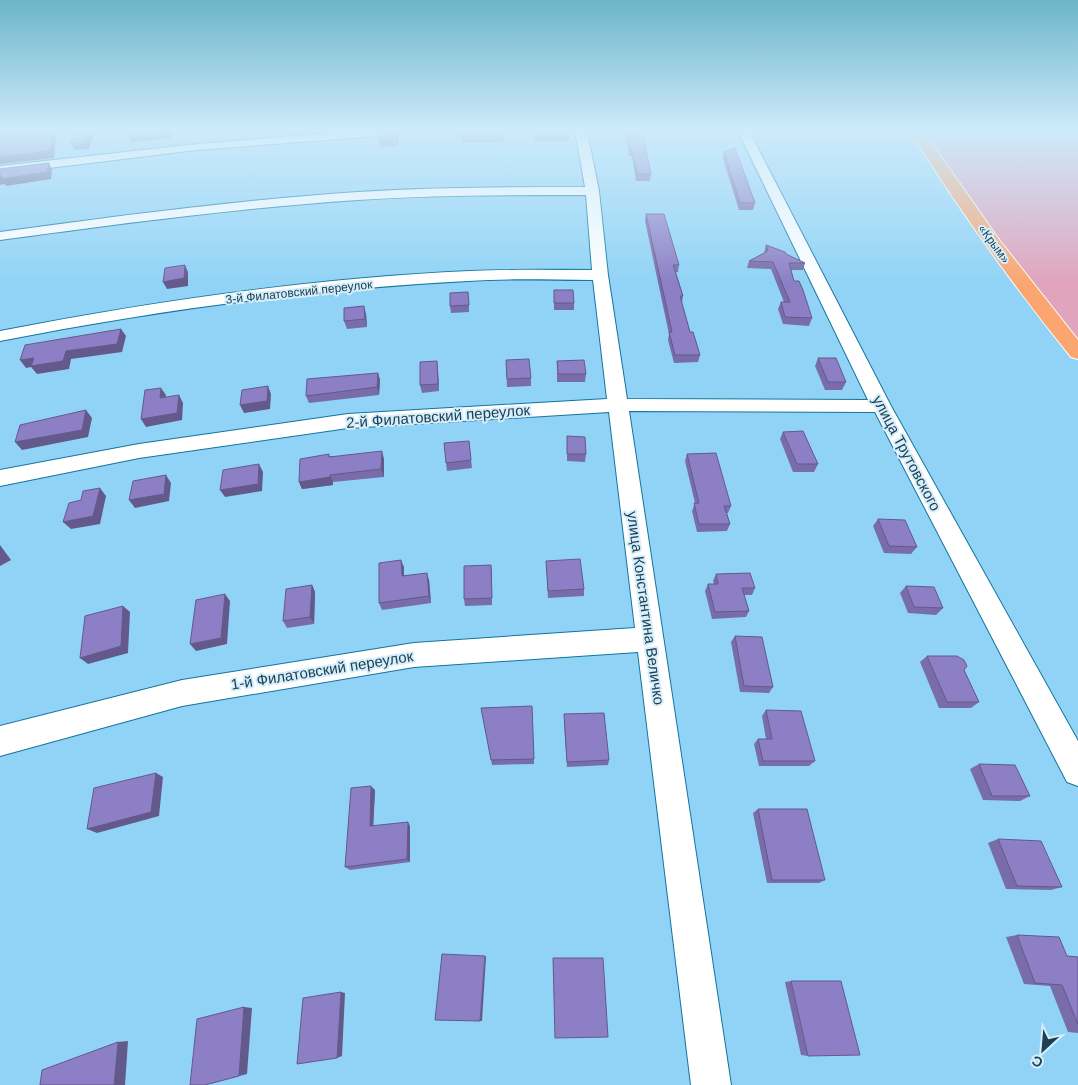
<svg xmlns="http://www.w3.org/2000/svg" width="1078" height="1085" font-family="Helvetica,sans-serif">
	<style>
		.green { fill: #e0a4bd }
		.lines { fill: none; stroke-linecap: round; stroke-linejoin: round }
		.minor-casing { stroke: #12759d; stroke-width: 2 }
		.highway-casing { stroke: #fff; stroke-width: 2 }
		.minor { fill: #fff; fill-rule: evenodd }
		.highway { fill: #fba671; fill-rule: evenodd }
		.wall { fill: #796da9 }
		.shaded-wall { fill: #63598a }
		.building { fill: #8d7fc5; stroke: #63598a }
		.labels { text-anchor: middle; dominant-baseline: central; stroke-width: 4; stroke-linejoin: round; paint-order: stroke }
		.far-street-label { font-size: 12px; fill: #1d4153; stroke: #d6eefb }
		.street-label { font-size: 15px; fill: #1d4153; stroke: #d6eefb }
	</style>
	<rect width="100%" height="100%" fill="#91d3f6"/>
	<!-- green -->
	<polygon class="green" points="916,131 1078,131 1078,353"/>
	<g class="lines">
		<defs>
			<g id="minor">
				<polygon points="357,131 410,131 405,134 197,150 0,174 0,166 197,144"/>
				<path d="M575,131H587L599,191L608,275L627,399L868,400L738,131H749L891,406L1078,741V786L1067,782L875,412L629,411L731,1085H691L638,652L414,667L182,706L0,756V726L182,680L414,643L635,628L609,412L348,428L139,458L0,486V470L139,444L348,414L607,399L593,280C551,280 510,278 468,281C311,289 154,311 0,341V331C155,301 313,278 470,271C511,269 551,270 592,270L586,195C510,195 434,195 358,200C238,208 119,224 0,240V232C119,216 238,200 358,192C433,187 509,187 585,187Z"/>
			</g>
			<path id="highway" d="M910,131H923L1000,241L1078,340V359L1071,357C1013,285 959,210 910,131Z"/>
		</defs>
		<!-- minor casing -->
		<use href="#minor" class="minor-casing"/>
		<!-- highway casing -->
		<use href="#highway" class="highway-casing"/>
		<!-- minor -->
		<use href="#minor" class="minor"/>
		<!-- highway -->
		<use href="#highway" class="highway"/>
	</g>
	<!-- wall -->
	<g class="wall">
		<polygon points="378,131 398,136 398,146 380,147"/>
		<polygon points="534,131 570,131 570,141 535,141"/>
		<polygon points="626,131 642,131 651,174 650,181 636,181 632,156 629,156 626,135"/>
		<polygon points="504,135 505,142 462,143 461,136"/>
		<polygon points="724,152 755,203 753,210 739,210 723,159"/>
		<polygon points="646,214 679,265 678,272 676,272 683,296 682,303 690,332 700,355 698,362 674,363 668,340 669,334 645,221"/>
		<polygon points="766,245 805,263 803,270 791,270 794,281 812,318 809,326 783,324 778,309 781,302 784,302 771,269 747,268 749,261 764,253"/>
		<polygon points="554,290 574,303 574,310 554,310"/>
		<polygon points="469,299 469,312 451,313 450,306"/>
		<polygon points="366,314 367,327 347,329 344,321"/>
		<polygon points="818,358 846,382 842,390 825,390 815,366"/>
		<polygon points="506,360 531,378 531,386 507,387"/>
		<polygon points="437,361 439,391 422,393 420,385"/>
		<polygon points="557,361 586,374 585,382 557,382"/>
		<polygon points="378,373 380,380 379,395 309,403 306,396"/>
		<polygon points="783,432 818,464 814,472 793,472 780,439"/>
		<polygon points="567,436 586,454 585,462 567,461"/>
		<polygon points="469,441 472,468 447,471 446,463"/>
		<polygon points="687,454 731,506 728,513 727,513 730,524 727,531 697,532 692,511 695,503 685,461"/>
		<polygon points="330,456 384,459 384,477 333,482 333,485 302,489 299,482"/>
		<polygon points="878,519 917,547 911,554 884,553 873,526"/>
		<polygon points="546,561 584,589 584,596 548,598"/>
		<polygon points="404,567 404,576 429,580 431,603 382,610 379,603"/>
		<polygon points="492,572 492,605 465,606 464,599"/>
		<polygon points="716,574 755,588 752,595 744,595 749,611 746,617 712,619 705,591 708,584 714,584 713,581"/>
		<polygon points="312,585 315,592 314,624 287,628 283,621"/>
		<polygon points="906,586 943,608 936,615 908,613 900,593"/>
		<polygon points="735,636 773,687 769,693 740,692 731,642"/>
		<polygon points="927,656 964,670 979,702 971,708 939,708 920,662"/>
		<polygon points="532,706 534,764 492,765 481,708"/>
		<polygon points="766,710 815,761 809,766 759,766 754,744 758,739 766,739 762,716"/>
		<polygon points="564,714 609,760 608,765 567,767 564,720"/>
		<polygon points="979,764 1030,796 1020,801 983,800 970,769"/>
		<polygon points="375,790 373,826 410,826 410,862 350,870 345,867"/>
		<polygon points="758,809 825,880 819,883 767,883 753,813"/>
		<polygon points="998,839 1062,887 1051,890 1006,889 988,843"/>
		<polygon points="1017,935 1067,956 1078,957 1078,1033 1068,1032 1050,986 1024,984 1006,937"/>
		<polygon points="791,981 808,1056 801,1055 785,982"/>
	</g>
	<!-- shaded-wall -->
	<g class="shaded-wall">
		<polygon points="53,131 57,131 54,158 0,164 0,157"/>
		<polygon points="90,131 95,131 89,149 75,150 71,144"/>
		<polygon points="168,131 173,131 172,138 132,142 129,136"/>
		<polygon points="397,131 398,136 398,146 397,139"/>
		<polygon points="49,163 52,170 51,179 6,186 5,184 0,185 0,177"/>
		<polygon points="185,265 188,272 188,286 167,289 163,282"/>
		<polygon points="364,306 366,314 367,327 365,319"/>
		<polygon points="121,329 126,336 122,352 71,359 69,369 37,374 31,367 26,368 20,360 66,351"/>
		<polygon points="437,361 438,369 439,391 438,384"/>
		<polygon points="378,373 380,380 379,395 377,387"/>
		<polygon points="268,386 271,394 270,409 244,413 240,405"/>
		<polygon points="161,388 166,395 164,406 160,398"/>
		<polygon points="179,395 183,403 182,420 146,427 141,419"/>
		<polygon points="86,410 92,418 88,437 22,450 15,442"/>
		<polygon points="382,451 384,459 384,477 381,469"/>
		<polygon points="259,464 263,472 262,491 225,497 220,490"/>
		<polygon points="166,475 171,483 169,501 135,508 129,500"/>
		<polygon points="330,475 333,482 333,485 302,489 299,482"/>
		<polygon points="100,488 106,496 100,524 71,529 63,522"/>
		<polygon points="0,545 11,560 0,566"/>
		<polygon points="401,560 404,567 404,583 402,576"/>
		<polygon points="491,565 492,572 492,605 492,598"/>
		<polygon points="427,573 429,580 431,603 429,596"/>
		<polygon points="312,585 315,592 314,624 310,617"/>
		<polygon points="225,594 230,601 227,644 196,651 190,644"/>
		<polygon points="123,606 130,612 128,653 88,664 80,658"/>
		<polygon points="156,773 163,777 159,816 97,833 87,829"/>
		<polygon points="371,786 375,790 373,830 370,826"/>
		<polygon points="408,822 410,826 410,862 407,859"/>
		<polygon points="485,956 486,957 482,1021 480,1021"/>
		<polygon points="341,992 345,993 342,1056 337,1058"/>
		<polygon points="244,1007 252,1008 247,1074 205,1085"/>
		<polygon points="128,1041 125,1085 114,1085 118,1042"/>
	</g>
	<!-- building -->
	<g class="building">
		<polygon points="0,131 53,131 50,151 0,157"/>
		<polygon points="75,131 90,131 86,142 71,144"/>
		<polygon points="130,131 168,131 129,136"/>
		<polygon points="378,131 397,131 397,139 379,140"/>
		<polygon points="461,131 503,131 504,135 461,136"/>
		<rect x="535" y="131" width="35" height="3"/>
		<polygon points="627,131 642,131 651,174 637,174 632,150 630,150"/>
		<polygon points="735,148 755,203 740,203 724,152"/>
		<polygon points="49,163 47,172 2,179 2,177 0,177 0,169"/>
		<polygon points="646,214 664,214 679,265 673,265 683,296 680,296 690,332 693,332 700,355 675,355 669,332 672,332"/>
		<polygon points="766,245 785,252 786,254 805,263 789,263 794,281 799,281 803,290 812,318 785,317 781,302 790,302 773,262 749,261 768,251"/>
		<polygon points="185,265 184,278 163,282 165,268"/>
		<polygon points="554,290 573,290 574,303 554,303"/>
		<polygon points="468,292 469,305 450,306 450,293"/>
		<polygon points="364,306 365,319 344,321 344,308"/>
		<polygon points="121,329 117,344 66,351 63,361 31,366 34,358 20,360 25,345"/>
		<polygon points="818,358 836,358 846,382 828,382"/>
		<polygon points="529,359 531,378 507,379 506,360"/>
		<polygon points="584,360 586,374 558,374 557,361"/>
		<polygon points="437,361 438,384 420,385 420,362"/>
		<polygon points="378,373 377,387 306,396 307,379"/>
		<polygon points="268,386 267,401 240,405 242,390"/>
		<polygon points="161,388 160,398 179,395 177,413 141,419 145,390"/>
		<polygon points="86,410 82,430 15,442 20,425"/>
		<polygon points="803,431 818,464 797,464 783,432"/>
		<polygon points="567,436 585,437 586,454 567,454"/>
		<polygon points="469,441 471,460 446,463 444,443"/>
		<polygon points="382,451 381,469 330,475 330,477 299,482 300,459 329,454 329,457"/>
		<polygon points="716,453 731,506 724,506 730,524 699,524 694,503 699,503 687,454"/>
		<polygon points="259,464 258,484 220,490 223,470"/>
		<polygon points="166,475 164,494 129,500 133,481"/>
		<polygon points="100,488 93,516 63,522 69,503 81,500 83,491"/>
		<polygon points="878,519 905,520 917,547 889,546"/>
		<polygon points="580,559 584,589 548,591 546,561"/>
		<polygon points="401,560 402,576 427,573 429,596 379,603 379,563"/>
		<polygon points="491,565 492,598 464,599 464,566"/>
		<polygon points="750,573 755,588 742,588 749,611 715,612 708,584 718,584 716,574"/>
		<polygon points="312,585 310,617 283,621 286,589"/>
		<polygon points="906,586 934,587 943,608 914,607"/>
		<polygon points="225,594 221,638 190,644 196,600"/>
		<polygon points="123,606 121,646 80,658 85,616"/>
		<polygon points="735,636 762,637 773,687 744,686"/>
		<polygon points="927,656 957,656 964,660 967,666 964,670 979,702 947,702"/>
		<polygon points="532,706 534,759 491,760 481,708"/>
		<polygon points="766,710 801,711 815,761 763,761 758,739 772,739"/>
		<polygon points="604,713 609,760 567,762 564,714"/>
		<polygon points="979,764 1015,765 1030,796 992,796"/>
		<polygon points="156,773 151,812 87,829 94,788"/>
		<polygon points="371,786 370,826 408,822 407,859 345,867 351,788"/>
		<polygon points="758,809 807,809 825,880 772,880"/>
		<polygon points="998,839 1041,841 1062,887 1017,886"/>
		<polygon points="1017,935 1059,937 1067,956 1078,957 1078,1024 1062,985 1035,983"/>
		<polygon points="442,954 485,956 480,1021 435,1020"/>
		<polygon points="553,958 603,958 608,1037 555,1038"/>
		<polygon points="791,981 841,981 860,1055 808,1056"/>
		<polygon points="341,992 337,1058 297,1064 303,998"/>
		<polygon points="244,1007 239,1076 205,1085 190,1085 197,1019"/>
		<polygon points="118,1042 114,1085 40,1085 42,1070"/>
	</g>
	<!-- sky -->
	<linearGradient id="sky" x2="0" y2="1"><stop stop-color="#6cb5c9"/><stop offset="0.46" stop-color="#ceebfb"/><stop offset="1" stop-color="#ceebfb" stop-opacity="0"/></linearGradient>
	<rect width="1078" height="283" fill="url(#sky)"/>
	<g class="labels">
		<!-- far-street labels -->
		<g class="far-street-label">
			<text transform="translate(994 244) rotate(54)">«Крым»</text>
			<text transform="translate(299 292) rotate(-6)">3-й Филатовский переулок</text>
		</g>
		<!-- street labels -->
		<g class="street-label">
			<text transform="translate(438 416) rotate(-4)">2-й Филатовский переулок</text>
			<text transform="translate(907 453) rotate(62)">улица Трутовского</text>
			<text transform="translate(646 608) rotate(82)">улица Константина Величко</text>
			<text transform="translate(322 670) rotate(-9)">1-й Филатовский переулок</text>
		</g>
	</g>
	<!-- north arrow -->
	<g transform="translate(1043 1050) rotate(206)" stroke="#d6eefb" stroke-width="4" paint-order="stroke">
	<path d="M0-4L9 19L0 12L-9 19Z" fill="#1d4153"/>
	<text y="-8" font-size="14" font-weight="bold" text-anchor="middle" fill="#1d4153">С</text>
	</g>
</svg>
